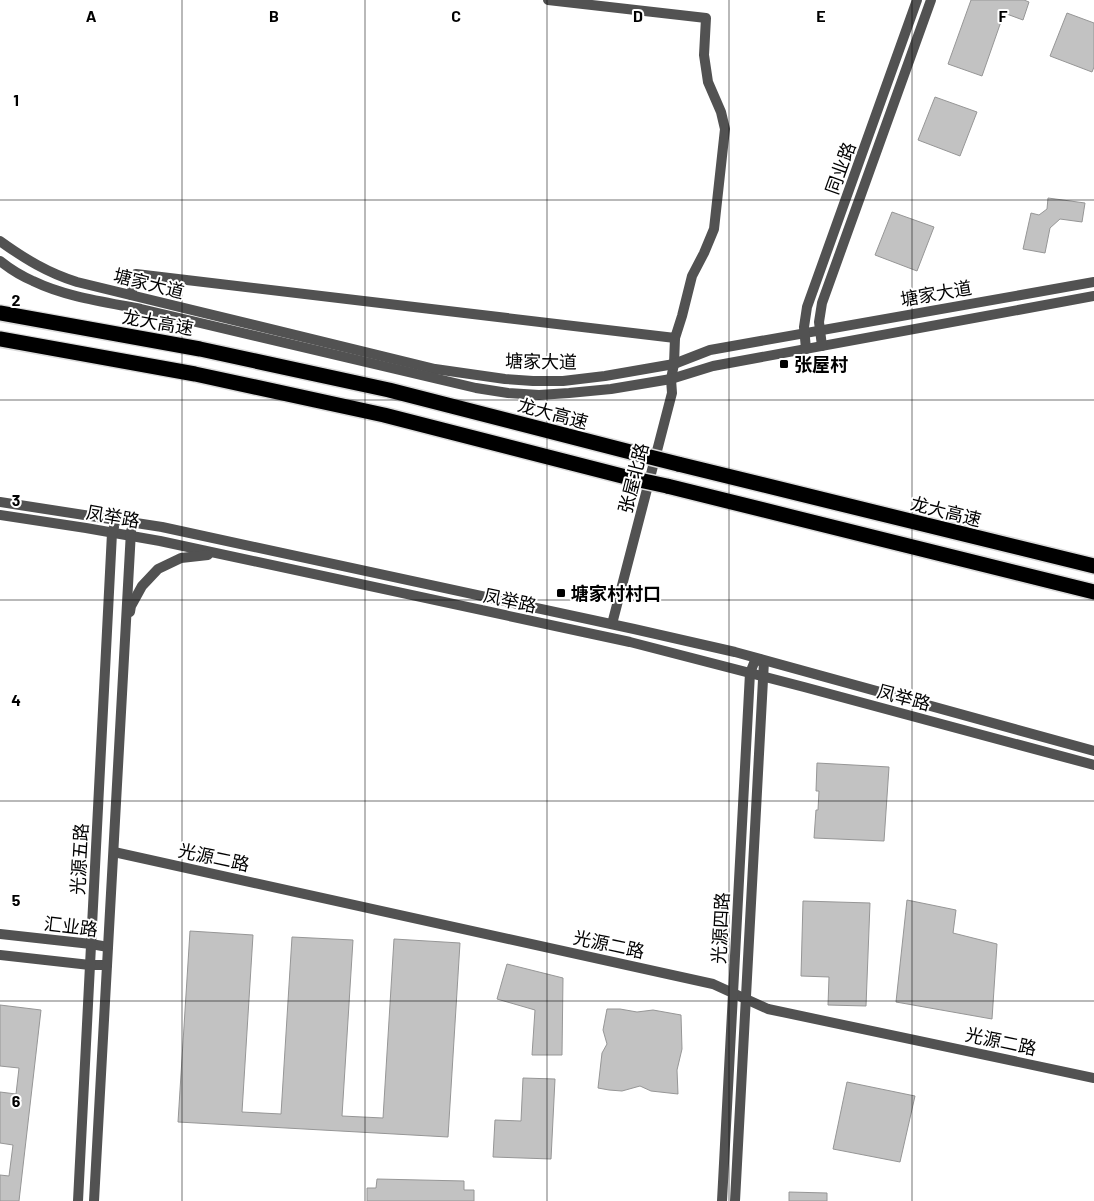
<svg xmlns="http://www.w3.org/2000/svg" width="1094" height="1201" font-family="Barlow,'Noto Sans SC',sans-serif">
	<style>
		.building { fill: #c2c2c2; stroke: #969696 }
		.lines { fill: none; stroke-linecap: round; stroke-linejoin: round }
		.motorway-casing { stroke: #dbdbdb; stroke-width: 18 }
		.minor { stroke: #525252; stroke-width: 10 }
		.tertiary { stroke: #525252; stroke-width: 10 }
		.motorway { stroke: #000; stroke-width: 15 }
		.motorway-bridge-casing { stroke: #dbdbdb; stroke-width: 18; stroke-linecap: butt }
		.motorway-bridge { stroke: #000; stroke-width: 15 }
		.grid { fill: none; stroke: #000; stroke-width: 1; stroke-opacity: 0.55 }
		.poi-dot { fill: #000; stroke: #fff; stroke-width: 2 }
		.labels { text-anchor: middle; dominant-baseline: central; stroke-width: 4; stroke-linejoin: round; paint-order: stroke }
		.street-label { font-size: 18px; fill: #000; stroke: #fff }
		.poi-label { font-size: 18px; font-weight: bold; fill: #000; stroke: #fff; text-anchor: start }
		.grid-label { font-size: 16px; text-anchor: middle; font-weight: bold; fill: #000; stroke: #fff; stroke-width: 4; stroke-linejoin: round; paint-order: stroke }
	</style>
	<rect width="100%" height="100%" fill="#fff"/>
	<!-- building -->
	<g class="building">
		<polygon points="971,0 1024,0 1029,2 1023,20 1004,13 982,76 948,64"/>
		<polygon points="1067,13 1094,23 1094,67 1092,72 1050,56"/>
		<polygon points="935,97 977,112 960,156 918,140"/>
		<polygon points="1048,198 1085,203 1082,222 1060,219 1050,228 1045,253 1023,249 1031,213 1039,215 1047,209"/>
		<polygon points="892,212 934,227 917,271 875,255"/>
		<polygon points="817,763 889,767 884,841 814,838 816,810 818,810 819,791 816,791"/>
		<polygon points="907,900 956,910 953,933 997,944 992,1019 896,1002"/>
		<polygon points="803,901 870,903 866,1006 828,1005 829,977 801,976"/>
		<polygon points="190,931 253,935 242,1112 281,1114 292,937 353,940 342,1116 383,1118 394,939 460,943 448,1137 178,1122"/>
		<polygon points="507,964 563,978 562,1055 532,1055 535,1010 497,999"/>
		<polygon points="0,1005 41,1010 19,1201 0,1201 0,1175 9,1176 13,1145 0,1143 0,1092 16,1094 19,1068 0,1066"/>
		<polygon points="607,1009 620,1009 637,1012 653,1010 681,1015 682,1049 677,1070 678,1094 651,1091 640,1086 622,1091 609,1090 598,1088 602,1053 607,1044 603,1030"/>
		<polygon points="523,1078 555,1079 551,1159 493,1157 495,1120 521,1121"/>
		<polygon points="847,1082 915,1096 900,1162 833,1149"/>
		<polygon points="377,1179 464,1181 464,1190 474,1190 474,1201 367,1201 367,1188 376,1188"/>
		<polygon points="789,1192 827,1193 827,1201 789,1201"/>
	</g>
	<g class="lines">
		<defs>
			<g id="motorway">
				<polyline points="0,313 200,349 389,390 646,456"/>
				<polyline points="0,339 195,374 384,415 630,478"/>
				<polyline points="678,464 1094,566"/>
				<polyline points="667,486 1094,592"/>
			</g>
		</defs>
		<!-- motorway casing -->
		<use href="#motorway" class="motorway-casing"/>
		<!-- minor -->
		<g class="minor">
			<polyline points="131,295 136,274 675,338 682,316 692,276 704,253 714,229 725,129 721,112 708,82 704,55 706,18 548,0"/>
			<polyline points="612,624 672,393 671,379 674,364 675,338"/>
			<polyline points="114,852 713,984 768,1009 1094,1078"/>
			<polyline points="722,1201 750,673 754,663 759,659"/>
			<polyline points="735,1201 764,661"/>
		</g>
		<!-- tertiary -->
		<g class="tertiary">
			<path d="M0,241C25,259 48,273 77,282L435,369L505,379L533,381H563L605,376L674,364L710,350L1094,282"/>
			<path d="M0,261C10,269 21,276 33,281C66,297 105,302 141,309L476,388L508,393L539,395L569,393L611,389L671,379L713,366L1094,296"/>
			<polyline points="822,346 819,322 822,303 931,0"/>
			<polyline points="806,349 804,327 807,307 917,0"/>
			<polyline points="0,502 162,527 634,629 735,652 1094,751"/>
			<polyline points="0,515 86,528 160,541 630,642 804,687 1094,765"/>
			<polyline points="130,612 131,606 142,586 158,569 181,558 208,555"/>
			<polyline points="0,934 91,944 108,947"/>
			<polyline points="0,955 90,965 107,965"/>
			<polyline points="78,1201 112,533 114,527"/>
			<polyline points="94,1201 131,531"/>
		</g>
		<!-- motorway -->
		<use href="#motorway" class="motorway"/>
		<defs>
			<g id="motorway-bridge">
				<polyline points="646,456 678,464"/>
				<polyline points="630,478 667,486"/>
			</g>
		</defs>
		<!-- motorway-bridge casing -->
		<use href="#motorway-bridge" class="motorway-bridge-casing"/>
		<!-- motorway-bridge -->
		<use href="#motorway-bridge" class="motorway-bridge"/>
	</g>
	<!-- grid -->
	<path class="grid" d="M182,0V1201M365,0V1201M547,0V1201M729,0V1201M912,0V1201M0,200H1094M0,400H1094M0,600H1094M0,801H1094M0,1001H1094"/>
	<!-- markers -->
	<g class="poi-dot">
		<rect x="779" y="359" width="10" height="10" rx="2.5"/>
		<rect x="556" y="588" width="10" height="10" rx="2.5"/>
	</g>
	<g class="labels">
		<!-- street labels -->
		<g class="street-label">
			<text transform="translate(840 168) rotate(-70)">同业路</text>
			<text transform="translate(149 283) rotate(14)">塘家大道</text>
			<text transform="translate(936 293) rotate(-10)">塘家大道</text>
			<text transform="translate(158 322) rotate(10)">龙大高速</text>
			<text transform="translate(541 361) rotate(1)">塘家大道</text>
			<text transform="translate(553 413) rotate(15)">龙大高速</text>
			<text transform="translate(633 478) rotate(-76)">张屋北路</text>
			<text transform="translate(946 511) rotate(14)">龙大高速</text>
			<text transform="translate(113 516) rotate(10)">凤举路</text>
			<text transform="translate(510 600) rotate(12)">凤举路</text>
			<text transform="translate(904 697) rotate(15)">凤举路</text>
			<text transform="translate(214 857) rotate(12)">光源二路</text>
			<text transform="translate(79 859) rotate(-87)">光源五路</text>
			<text transform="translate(71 926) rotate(7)">汇业路</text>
			<text transform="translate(720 928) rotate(-87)">光源四路</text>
			<text transform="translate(609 944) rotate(12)">光源二路</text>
			<text transform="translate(1001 1041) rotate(12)">光源二路</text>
		</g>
		<!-- poi labels -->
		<g class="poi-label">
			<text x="794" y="364">张屋村</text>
			<text x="571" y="593">塘家村村口</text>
		</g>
	</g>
	<g class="grid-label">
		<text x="91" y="22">A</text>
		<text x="274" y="22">B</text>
		<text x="456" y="22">C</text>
		<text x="638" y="22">D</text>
		<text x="821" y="22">E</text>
		<text x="1003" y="22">F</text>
		<text x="16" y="106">1</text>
		<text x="16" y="306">2</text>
		<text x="16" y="506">3</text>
		<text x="16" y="706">4</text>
		<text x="16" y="906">5</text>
		<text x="16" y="1107">6</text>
	</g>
</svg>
